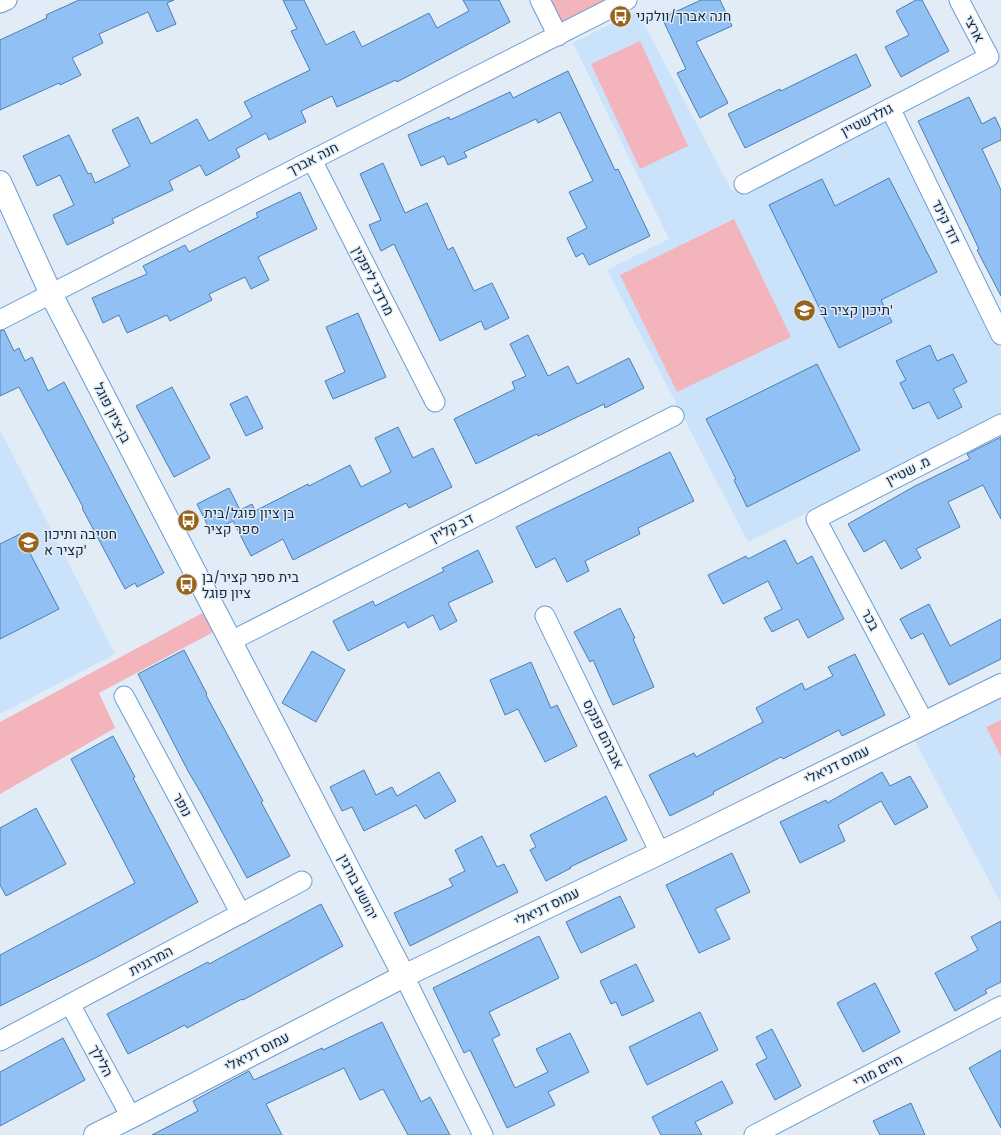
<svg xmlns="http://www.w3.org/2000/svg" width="1001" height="1135" font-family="'Fira Sans Condensed',Heebo,sans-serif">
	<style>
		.built { fill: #cbe2fb }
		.green { fill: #f3b4bc }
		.building { fill: #91c1f4; stroke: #4c7eb1 }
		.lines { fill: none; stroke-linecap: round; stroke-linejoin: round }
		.minor-casing { stroke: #6a9dd2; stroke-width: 21 }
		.tertiary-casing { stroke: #6a9dd2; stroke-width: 24 }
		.minor { stroke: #fff; stroke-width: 19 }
		.tertiary { stroke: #fff; stroke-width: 22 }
		.labels { text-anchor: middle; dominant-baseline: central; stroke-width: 3; stroke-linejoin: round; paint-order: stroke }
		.poi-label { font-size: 14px; fill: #13283d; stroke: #e1ecf7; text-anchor: start }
		.street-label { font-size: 14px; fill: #13283d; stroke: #e1ecf7 }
	</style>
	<rect width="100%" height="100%" fill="#e1ecf7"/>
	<!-- built -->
	<g class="built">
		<polygon points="637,11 732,191 886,116 1001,350 1001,417 748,542 607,270 669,239 573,43"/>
		<polygon points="0,430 115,654 0,714"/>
		<polygon points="1001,696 1001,903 914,739"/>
	</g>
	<!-- green -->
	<g class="green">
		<polygon points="548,0 610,0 560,24"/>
		<polygon points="640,41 688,146 640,169 591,64"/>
		<polygon points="734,219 791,337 677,392 620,275"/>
		<polygon points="208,610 217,630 99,693 115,728 0,794 0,722"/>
		<polygon points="1001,720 1001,757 986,727"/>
	</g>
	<!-- building -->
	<g class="building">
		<polygon points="79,0 174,0 167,3 176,24 157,32 148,12 99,34 103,43 72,58 81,75 60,85 59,83 0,110 0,40 47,18 46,15"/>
		<polygon points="283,0 304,0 326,45 354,31 362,47 429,13 437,28 469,11 463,0 499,0 510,22 397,82 396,80 337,107 332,96 301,111 306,122 269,140 266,133 236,149 240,157 206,176 200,165 169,181 173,190 112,219 114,223 67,245 53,215 74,205 60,175 37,186 23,156 69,135 88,174 91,173 95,183 130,166 112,130 138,117 151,144 197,119 209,141 252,117 244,102 310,70 291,31 297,29"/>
		<polygon points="701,0 720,0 732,26 696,42 728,103 700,118 677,73 686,69 662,18"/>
		<polygon points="916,0 922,0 949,51 901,77 885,47 909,35 896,11"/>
		<polygon points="856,54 871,86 745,148 728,114 780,89 781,91"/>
		<polygon points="568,71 615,170 618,169 650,236 589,265 583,253 576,257 567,238 587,228 569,192 593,181 560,112 538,123 536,119 464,152 467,157 448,165 444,156 421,166 408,135 449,117 450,120 510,92 513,98"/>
		<polygon points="969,97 982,124 995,117 1001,130 1001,140 982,149 1001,190 1001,296 977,250 979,249 918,121"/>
		<polygon points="383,163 405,213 427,203 448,250 453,247 474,291 492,283 509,318 485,330 481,321 440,341 394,244 381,251 369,225 381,220 360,174"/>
		<polygon points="889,178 937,272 881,300 892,322 839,348 769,205 822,179 835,206"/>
		<polygon points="300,192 317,229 258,257 269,280 251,289 245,277 209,294 212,300 170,321 167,315 127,333 119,315 103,323 92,298 147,274 143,266 185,245 189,252 258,217 256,213"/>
		<polygon points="358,313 386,377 333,399 325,381 345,372 326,327"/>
		<polygon points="4,330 14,351 19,348 25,361 32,357 48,391 64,382 164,573 137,587 135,583 125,589 82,508 83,507 19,387 0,396 0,331"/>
		<polygon points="528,335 548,376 568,366 577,384 629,358 644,388 605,408 604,404 538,436 537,434 476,464 454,419 515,389 512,382 526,376 510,344"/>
		<polygon points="930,345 937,361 953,354 967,382 953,389 962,407 938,419 929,402 913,409 900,383 906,380 896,361"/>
		<polygon points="817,364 860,450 747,507 734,480 736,479 706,419"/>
		<polygon points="172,387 210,458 174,477 136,406"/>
		<polygon points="247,396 263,428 246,436 230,404"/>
		<polygon points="398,427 413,458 433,448 452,487 409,508 406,503 293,560 283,539 251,556 233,521 211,532 197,504 229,488 240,510 252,504 255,511 308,484 309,486 350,465 361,487 391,472 375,438"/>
		<polygon points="1001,437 1001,519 983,485 948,502 960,527 916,549 921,558 901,569 885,540 864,552 848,524 915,486 970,459 967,454"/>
		<polygon points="670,452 694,501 638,528 640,534 585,561 589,571 567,582 555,558 536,568 516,527"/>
		<polygon points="20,534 59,609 0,639 0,544"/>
		<polygon points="785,540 797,564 812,556 844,619 808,638 798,619 772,632 764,618 782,609 768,581 723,604 708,575 746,556 748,559"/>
		<polygon points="478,550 493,582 448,603 457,621 440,630 433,615 408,628 405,622 348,651 333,621 373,601 375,606 444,571 442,568"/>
		<polygon points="929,604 950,646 1001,619 1001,659 949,685 923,633 911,639 900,619"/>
		<polygon points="620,608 635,638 633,639 654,687 613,705 593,660 590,662 574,632"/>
		<polygon points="184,650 207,694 206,695 263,801 261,802 290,856 247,878 201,793 188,771 138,674"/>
		<polygon points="312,651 345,670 316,722 282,703"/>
		<polygon points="855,654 885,715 842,736 839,730 783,759 781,757 713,792 714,794 670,816 649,775 694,753 696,757 763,722 756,708 802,683 805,690 833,676 828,667"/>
		<polygon points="531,662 551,708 557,705 577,746 545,762 518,709 505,715 490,680"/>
		<polygon points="113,736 135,777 133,778 198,902 97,957 0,1006 0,955 135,883 71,759"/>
		<polygon points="364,770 376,795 392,787 397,796 439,772 456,801 425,819 416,805 364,831 352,807 342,811 330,787"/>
		<polygon points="882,772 890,786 910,776 928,807 895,825 881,801 838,825 845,841 800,863 780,822 826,800 827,803"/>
		<polygon points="606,796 627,840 570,867 571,868 546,881 530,850 536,847 530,835"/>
		<polygon points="36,808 66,864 6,896 0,885 0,828"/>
		<polygon points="482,836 497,867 504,864 518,892 410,946 394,913 453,886 449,879 465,871 455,850"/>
		<polygon points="732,853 750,892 715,909 730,939 699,953 666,885"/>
		<polygon points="620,896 635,927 581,953 566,922"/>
		<polygon points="321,904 343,946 243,1000 242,999 187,1028 185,1025 128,1054 107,1014 208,962 209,964"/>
		<polygon points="1001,921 1001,982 985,990 987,993 955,1011 935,973 978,950 971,937"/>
		<polygon points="539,936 559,978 489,1012 500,1035 492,1039 515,1088 548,1072 536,1049 570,1033 589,1072 548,1092 555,1105 507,1128 470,1050 464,1053 433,988"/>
		<polygon points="636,964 654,1001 622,1016 616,1002 611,1004 600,981"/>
		<polygon points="875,983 900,1032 863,1052 837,1003"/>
		<polygon points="700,1012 718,1050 647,1085 629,1047"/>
		<polygon points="382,1022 421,1102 430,1097 450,1135 408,1135 383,1089 360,1100 344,1068 266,1104 282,1135 152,1135 198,1111 193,1101 249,1071 254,1080 322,1048 323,1050"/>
		<polygon points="772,1029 801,1086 775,1100 756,1064 767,1058 756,1037"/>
		<polygon points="63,1038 85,1080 0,1126 0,1072"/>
		<polygon points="1001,1050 1001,1128 969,1068"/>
		<polygon points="722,1081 733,1103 695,1122 702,1135 661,1135 652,1117"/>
		<polygon points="911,1103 925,1135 880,1135 873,1121"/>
	</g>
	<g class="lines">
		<defs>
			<g id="minor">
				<polyline points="540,0 558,36"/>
				<polyline points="0,3 7,0"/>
				<polyline points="890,108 1001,335"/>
				<polyline points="312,160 435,402"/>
				<polyline points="744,184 989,57 959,0"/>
				<polyline points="0,320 312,160 627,0"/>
				<polyline points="545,616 660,853"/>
				<polyline points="231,641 674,416"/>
				<polyline points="124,696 241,914"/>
				<polyline points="924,722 816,519 1001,424"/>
				<polyline points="404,976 483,1135"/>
				<polyline points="70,1004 131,1117"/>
				<polyline points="0,1041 302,881"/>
				<polyline points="754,1135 1001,1006"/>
			</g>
			<g id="tertiary">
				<polyline points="0,182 51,294 404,976"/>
				<polyline points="95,1135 131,1117 404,976 660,853 1001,685"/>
			</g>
		</defs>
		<!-- minor casing -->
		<use href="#minor" class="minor-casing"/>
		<!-- tertiary casing -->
		<use href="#tertiary" class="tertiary-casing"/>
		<!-- minor -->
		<use href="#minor" class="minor"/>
		<!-- tertiary -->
		<use href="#tertiary" class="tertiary"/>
	</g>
	<!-- icons -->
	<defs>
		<symbol id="bus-disc" viewBox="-11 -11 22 22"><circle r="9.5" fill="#986419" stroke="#e1ecf7"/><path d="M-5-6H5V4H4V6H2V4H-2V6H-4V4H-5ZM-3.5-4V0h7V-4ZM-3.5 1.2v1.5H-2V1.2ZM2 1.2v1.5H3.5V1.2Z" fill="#fff"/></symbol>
		<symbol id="school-disc" viewBox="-11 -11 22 22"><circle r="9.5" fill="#986419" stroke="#e1ecf7"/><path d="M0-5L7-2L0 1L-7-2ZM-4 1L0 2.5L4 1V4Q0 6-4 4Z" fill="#fff"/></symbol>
	</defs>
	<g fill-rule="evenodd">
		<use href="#bus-disc" x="608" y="4" width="25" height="25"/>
		<use href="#school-disc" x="792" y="298" width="25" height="25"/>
		<use href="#bus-disc" x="176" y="508" width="25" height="25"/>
		<use href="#school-disc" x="16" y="530" width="25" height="25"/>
		<use href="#bus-disc" x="174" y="572" width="25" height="25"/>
	</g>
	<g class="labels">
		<!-- poi labels -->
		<g class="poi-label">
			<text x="636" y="16">חנה אברך/וולקני</text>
			<text x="820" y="310">תיכון קציר ב'</text>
			<text x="204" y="513">בן ציון פוגל/בית<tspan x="204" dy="16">ספר קציר</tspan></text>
			<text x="44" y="534">חטיבה ותיכון<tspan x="44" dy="16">קציר א'</tspan></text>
			<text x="202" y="577">בית ספר קציר/בן<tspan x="202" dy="16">ציון פוגל</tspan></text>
		</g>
		<!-- street labels -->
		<g class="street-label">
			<text transform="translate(974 29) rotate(62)">ארצי</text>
			<text transform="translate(867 120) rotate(-27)">גולדשטיין</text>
			<text transform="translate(313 159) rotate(-27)">חנה אברך</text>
			<text transform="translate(946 222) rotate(64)">דוד קינד</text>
			<text transform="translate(373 281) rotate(63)">מרדכי ליפקין</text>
			<text transform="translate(112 413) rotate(63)">בן-ציון פוגל</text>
			<text transform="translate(908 471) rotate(-27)">מ. שטיין</text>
			<text transform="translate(452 528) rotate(-27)">דב קליין</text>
			<text transform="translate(870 620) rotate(62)">בכר</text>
			<text transform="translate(603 734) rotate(64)">אברהם פנקס</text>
			<text transform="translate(837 765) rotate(-26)">עמוס דניאלי</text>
			<text transform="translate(182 805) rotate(62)">נופר</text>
			<text transform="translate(358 887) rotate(63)">יהושע בורגין</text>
			<text transform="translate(547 907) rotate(-26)">עמוס דניאלי</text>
			<text transform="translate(151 961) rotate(-28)">המרגנית</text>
			<text transform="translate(257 1052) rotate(-27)">עמוס דניאלי</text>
			<text transform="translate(101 1061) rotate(62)">הלילך</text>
			<text transform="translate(878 1071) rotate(-28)">חיים מורי</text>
		</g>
	</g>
</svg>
